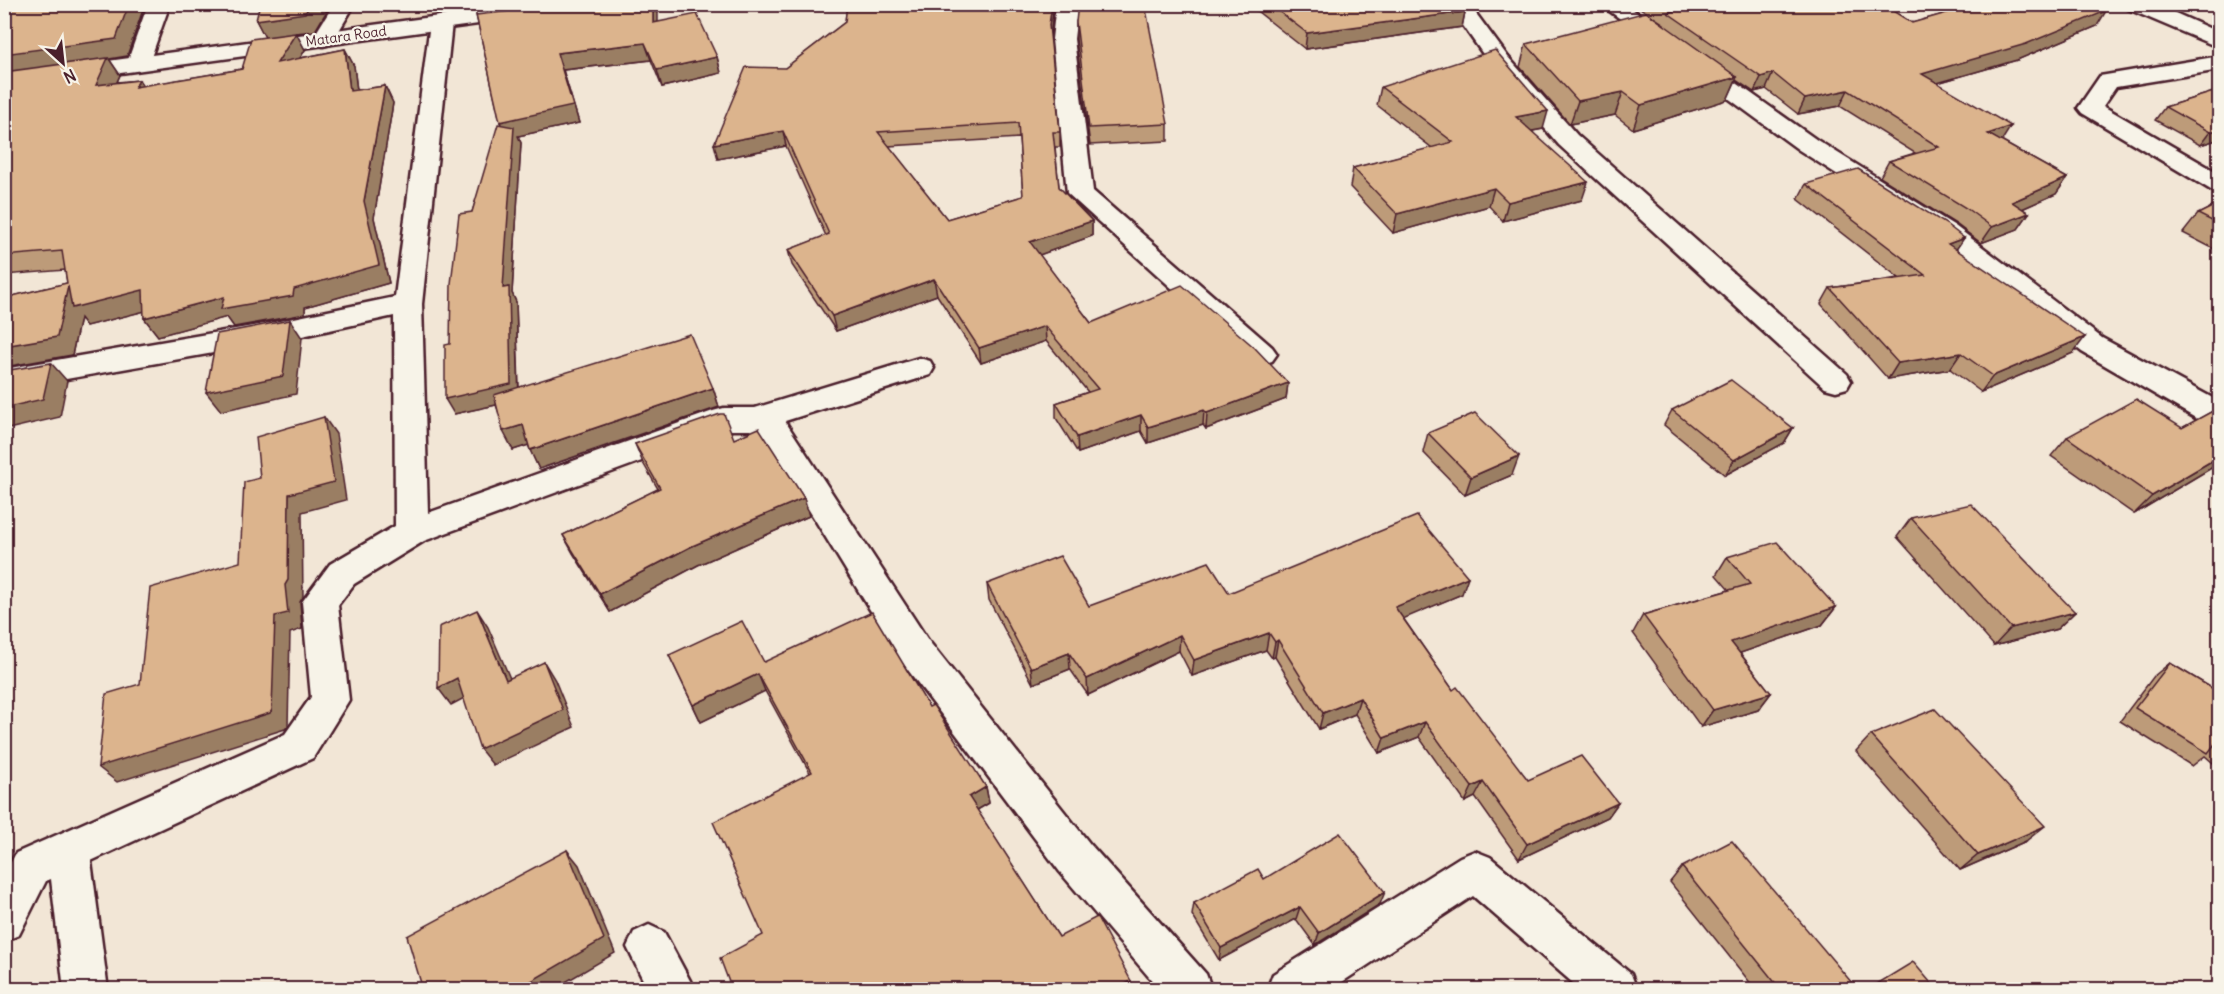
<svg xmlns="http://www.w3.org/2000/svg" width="2224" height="994" font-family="Delius,sans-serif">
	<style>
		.built { fill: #ebd7c0 }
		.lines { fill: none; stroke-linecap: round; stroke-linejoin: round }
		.street-casing { stroke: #4a1f2b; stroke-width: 5 }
		.highway-casing { stroke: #4a1f2b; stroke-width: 5 }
		.street { fill: #f7f3e8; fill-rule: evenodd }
		.highway { fill: #f7f3e8; fill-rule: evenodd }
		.wall { fill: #bd9b79; stroke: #4a1f2b; stroke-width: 1.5; fill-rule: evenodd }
		.shaded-wall { fill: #9a7e63; stroke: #4a1f2b; stroke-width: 1.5 }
		.building { fill: #dcb48d; stroke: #4a1f2b; stroke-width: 1.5; fill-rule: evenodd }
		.labels { text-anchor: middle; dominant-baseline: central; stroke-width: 4.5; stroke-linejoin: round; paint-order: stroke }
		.far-street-label { font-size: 14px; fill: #4a1f2b; stroke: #f7f3e8 }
	</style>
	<rect width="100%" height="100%" fill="#f2e6d6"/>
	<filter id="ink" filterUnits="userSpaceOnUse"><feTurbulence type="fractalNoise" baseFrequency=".0167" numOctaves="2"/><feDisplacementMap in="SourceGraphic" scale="12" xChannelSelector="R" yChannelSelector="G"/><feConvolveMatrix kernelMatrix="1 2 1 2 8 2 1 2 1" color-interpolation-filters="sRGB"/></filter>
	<g filter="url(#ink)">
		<!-- built -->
		<polygon class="built" points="354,5 448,5 439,20 341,25"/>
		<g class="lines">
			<defs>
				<g id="street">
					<polygon points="148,4 170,4 149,63 146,68 138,70 130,68 127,63"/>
					<polygon points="334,4 355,4 331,44 323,46 315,44 312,39"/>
					<polygon points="1056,4 1078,4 1074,39 1093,191 1272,347 1277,354 1272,361 1262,364 1252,361 1067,193 1052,39"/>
					<polygon points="1448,4 1469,4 1508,57 1577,135 1847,374 1851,381 1847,388 1836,391 1825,388 1559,145 1492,67"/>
					<polygon points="1600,4 1625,4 1817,140 1955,226 2102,338 2220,402 2220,424 2199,420 2082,352 1937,238 1799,150"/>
					<polygon points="2126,4 2155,4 2220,33 2220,48 2128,9"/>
					<polygon points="441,16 449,18 452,23 422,304 428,513 713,411 724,408 755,408 919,358 930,361 934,368 930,375 785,421 928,640 1090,844 1206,974 1212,990 1160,990 1060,872 902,662 765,438 750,430 726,430 424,541 354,584 338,605 349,700 313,758 91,861 108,990 64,990 51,879 46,881 19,935 4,941 4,875 16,853 285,734 311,697 302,602 330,564 395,526 394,316 270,343 4,390 4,369 270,323 395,297 430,23 433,18"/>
					<polygon points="2220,56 2220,70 2116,87 2103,106 2220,174 2220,193 2211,190 2082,113 2078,108 2100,76"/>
					<polygon points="1475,851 1490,857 1631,974 1637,990 1581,990 1473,896 1330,990 1267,990 1273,974 1460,857"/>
					<polygon points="649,925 664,932 695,990 648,990 627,947 634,932"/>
				</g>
				<polygon id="highway" points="528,4 590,4 588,9 580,10 4,89 4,75"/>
			</defs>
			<!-- street casing -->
			<use href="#street" class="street-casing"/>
			<!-- highway casing -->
			<use href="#highway" class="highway-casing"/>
			<!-- street -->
			<use href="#street" class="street"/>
			<!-- highway -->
			<use href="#highway" class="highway"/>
		</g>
		<!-- wall -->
		<g class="wall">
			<polygon points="4,4 127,56 109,59 120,75 117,82 139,80 143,86 242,69 265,37 256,20 315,31 296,33 305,50 300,58 345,49 354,66 357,90 385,86 393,103 374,218 389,283 305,307 305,314 234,327 227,317 158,336 144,318 144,311 86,326 80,318 72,355 4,367 4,298 67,283 65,270 4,275"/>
			<path d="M847,4H1053L1050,35L1060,132V147H1055L1059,187L1092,221V236L1039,255L1091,323L1288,383L1286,399L1206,429L1203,425L1148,443L1141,431L1078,453L1056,418V403L1088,392L1046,341L981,363L937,295L836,331L792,265L788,250L826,236L786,146L718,159L785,68L845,22ZM1019,138L1023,196L947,219L889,146Z"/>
			<polygon points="1248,4 1460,4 1465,12 1462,27 1305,49"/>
			<polygon points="1634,4 1882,4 1912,23 1978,4 2103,4 2096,6 2097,26 2017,60 1937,83 2001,141 2067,178 2056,194 2022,209 2029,213 2018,229 1981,243 1956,224 1880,177 1889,161 1915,153 1840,106 1798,114 1766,89 1754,92 1736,80 1727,100 1633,129 1615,115 1570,124 1520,67 1526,44 1664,25 1664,24"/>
			<polygon points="476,15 658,22 717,57 721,73 662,87 651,60 563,70 579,123 518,136 521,143 512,293 516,302 519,387 713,388 719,407 539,469 528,445 513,450 496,405 454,414 450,344 472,212 501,125"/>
			<polygon points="1076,22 1168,124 1168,141 1090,145 1076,39"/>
			<polygon points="1381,87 1543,129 1532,131 1582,200 1503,221 1489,206 1393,233 1350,187 1353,168 1432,148 1377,105"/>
			<polygon points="2220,87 2220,139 2200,145 2155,120 2165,107 2217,91"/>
			<polygon points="1806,184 1964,238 1956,249 2073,353 1981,392 1950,369 1888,379 1821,304 1830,288 1899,278 1798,199"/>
			<polygon points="2220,203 2220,252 2183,233 2198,214"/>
			<polygon points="2220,407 2220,472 2213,467 2134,514 2051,456 2067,437 2182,428"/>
			<polygon points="1672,410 1793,428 1784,443 1725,475 1664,425"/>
			<polygon points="1428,433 1512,475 1465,495 1423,452"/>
			<polygon points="734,439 809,516 698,565 610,612 573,553 563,535 658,489 643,463 635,444"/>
			<polygon points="1911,518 2075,612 2057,629 1994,646 1897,537"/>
			<polygon points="1727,557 1836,607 1822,625 1740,653 1771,693 1758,710 1701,727 1633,633 1643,615 1729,590 1716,575"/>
			<polygon points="987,584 1089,606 1229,593 1462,594 1403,618 1453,690 1528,780 1618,803 1608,817 1519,859 1475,797 1465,802 1419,737 1379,753 1355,714 1319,729 1275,657 1272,658 1266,650 1192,676 1179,651 1088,695 1070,669 1033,684 989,600"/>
			<polygon points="669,655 764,662 929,707 986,787 989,803 977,810 1059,937 1131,981 1131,990 732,990 763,935 810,773 765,691 701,722"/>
			<polygon points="2170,663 2220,693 2220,769 2205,756 2192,766 2120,721 2154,676"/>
			<polygon points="1871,735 2026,841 1960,870 1856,751"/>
			<polygon points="1682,867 1858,990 1756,990 1670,882"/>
			<polygon points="1264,879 1380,904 1315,945 1296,919 1219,960 1192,915 1194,903"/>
		</g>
		<!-- shaded-wall -->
		<g class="shaded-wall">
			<polygon points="129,4 145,4 127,56 109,59 120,75 108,102 4,73 4,54"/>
			<polygon points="311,4 331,4 315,31 296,33 305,50 287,80 256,20"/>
			<polygon points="653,4 658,4 658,40 653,23"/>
			<polygon points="1052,4 1053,4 1053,10 1050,39 1049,25"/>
			<polygon points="2106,11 2097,26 2017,60 1913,90 1922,74"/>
			<polygon points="1465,12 1462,27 1305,49 1307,33"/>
			<polygon points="645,43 651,60 563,70 579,123 518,136 521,143 512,293 516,302 519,400 454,414 445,399 503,288 507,139 500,122 557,53"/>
			<polygon points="345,49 354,66 359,108 350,91"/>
			<polygon points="717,57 721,73 662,87 657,70"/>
			<polygon points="1773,73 1766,89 1754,92 1761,77"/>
			<polygon points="1737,77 1727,100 1633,129 1641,105"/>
			<polygon points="139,80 150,97 135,87"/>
			<polygon points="385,86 393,103 374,218 389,283 305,307 305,314 234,327 227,317 158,336 144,318 224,297 294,289 364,201"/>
			<polygon points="1848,90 1840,106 1798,114 1805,99"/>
			<polygon points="1623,92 1615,115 1570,124 1578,101"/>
			<polygon points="1548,111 1543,129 1511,135 1516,117"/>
			<polygon points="2011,126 2001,142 1988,134"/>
			<polygon points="2220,129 2220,139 2200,145 2210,132"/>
			<polygon points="783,131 786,146 718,159 714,144"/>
			<polygon points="2067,178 2056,194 2001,218 2012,202"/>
			<polygon points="1588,182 1582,200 1503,221 1508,202"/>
			<polygon points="1494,188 1489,206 1393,233 1397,214"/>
			<polygon points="2029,213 2018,229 1981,243 1992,227"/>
			<polygon points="1092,221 1092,236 1031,258 1030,242"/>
			<polygon points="1964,238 1953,254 1948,244"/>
			<polygon points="934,279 937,295 836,331 832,316"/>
			<polygon points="68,286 143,290 157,308 86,326 80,318 72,355 4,367 4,346"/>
			<polygon points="290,320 302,338 296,394 221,411 206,392"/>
			<polygon points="1045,326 1046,341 981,363 979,348"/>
			<polygon points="2085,337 2073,353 1981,392 1993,376"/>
			<polygon points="1961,353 1950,369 1888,379 1898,363"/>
			<polygon points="51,363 67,381 60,417 4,430 4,408"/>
			<polygon points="1288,383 1286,399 1206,429 1207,413"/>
			<polygon points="713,388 719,407 539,469 530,450"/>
			<polygon points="1204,410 1203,425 1148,443 1148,427"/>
			<polygon points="1141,415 1141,431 1078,453 1077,437"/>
			<polygon points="324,417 336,434 346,500 302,512 303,597 300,602 302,629 290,633 288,726 285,729 117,782 98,767 275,616 285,585 289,494"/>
			<polygon points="523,425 532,444 513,450 503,431"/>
			<polygon points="1793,428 1784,443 1725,475 1734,460"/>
			<polygon points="1519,456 1512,475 1465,495 1471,477"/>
			<polygon points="2220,456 2220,461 2213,467 2134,514 2152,496"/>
			<polygon points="804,498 809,516 698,565 610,612 600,594 690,547"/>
			<polygon points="1468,577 1462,594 1391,624 1395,607"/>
			<polygon points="1836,607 1822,625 1720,660 1731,642"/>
			<polygon points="477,610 488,627 518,697 506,680"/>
			<polygon points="2075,612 2057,629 1994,646 2011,628"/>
			<polygon points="1269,633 1266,650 1192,676 1194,660"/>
			<polygon points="1180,635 1179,651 1088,695 1087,679"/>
			<polygon points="1278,640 1275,657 1272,658 1275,642"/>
			<polygon points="1069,653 1070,669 1033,684 1031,668"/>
			<polygon points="544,662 555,680 574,727 493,765 480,749"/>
			<polygon points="758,674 765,691 701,722 693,705"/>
			<polygon points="457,678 470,695 451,705 438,688"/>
			<polygon points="1771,693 1758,710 1701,727 1713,710"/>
			<polygon points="1360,698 1355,714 1319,729 1323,713"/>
			<polygon points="1425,722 1419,737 1379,753 1384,738"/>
			<polygon points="1483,782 1475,797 1465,802 1472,787"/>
			<polygon points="986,787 989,803 972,813 969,797"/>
			<polygon points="1618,803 1608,817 1519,859 1527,844"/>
			<polygon points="2045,826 2026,841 1960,870 1978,855"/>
			<polygon points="567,850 579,865 615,953 552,990 516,990"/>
			<polygon points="1385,892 1380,904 1315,945 1319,933"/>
			<polygon points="1300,907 1296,919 1219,960 1221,948"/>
			<polygon points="1131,981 1131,990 1115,990"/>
		</g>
		<!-- building -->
		<g class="building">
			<polygon points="4,4 129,4 116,39 4,54"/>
			<polygon points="260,4 311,4 305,13 256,20"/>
			<polygon points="573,4 653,4 653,23 697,14 717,57 657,70 645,43 557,53 573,106 500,122 476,15"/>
			<path d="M847,4H1052L1049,25L1060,132H1053L1059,187L1092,221L1030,242L1091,323L1182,285L1255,348L1288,383L1207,413L1204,410L1148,427L1141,415L1077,437L1056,403L1098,389L1045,326L979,348L934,279L832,316L788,250L829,234L783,131L714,144L746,67L785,68L845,22ZM1018,123L1023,196L947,219L878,132Z"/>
			<polygon points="1078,4 1145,4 1168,124 1089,128 1076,22"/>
			<polygon points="1269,4 1460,4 1465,12 1307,33"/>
			<polygon points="1663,4 1882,4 1912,23 1978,4 2092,4 2106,11 2026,44 1922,74 2011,126 1988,134 2067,178 2012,202 2029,213 1992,227 1966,208 1889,161 1939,147 1848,90 1805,99 1773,73 1761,77 1668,13 1674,11"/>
			<polygon points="1646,12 1737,77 1641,105 1623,92 1578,101 1526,44"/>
			<polygon points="296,33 277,63 345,49 350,91 385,86 364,201 379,265 294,289 293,296 221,309 224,297 144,318 143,290 72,308 68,286 57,337 4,346 4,298 67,283 62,251 4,256 4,72 108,58 96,85 139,80 135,87 242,69 251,39"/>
			<polygon points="1495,50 1548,111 1516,117 1588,182 1508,202 1494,188 1397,214 1353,168 1453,142 1381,87"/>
			<polygon points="2220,90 2220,129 2210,132 2165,107"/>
			<polygon points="498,124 514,127 503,288 509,287 511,384 445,399 445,345 450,344 451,284 459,214 472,212"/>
			<polygon points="1858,169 1946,224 1964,238 1948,244 2085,337 1993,376 1961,353 1898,363 1830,288 1925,275 1806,184"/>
			<polygon points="2220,203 2220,225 2198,214"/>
			<polygon points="290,320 283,376 206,392 217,334"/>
			<polygon points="690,334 713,388 530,450 523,425 503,431 494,395"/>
			<polygon points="51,363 43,399 4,408 4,371"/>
			<polygon points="1731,380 1793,428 1734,460 1672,410"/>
			<polygon points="2136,399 2182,428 2220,407 2220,456 2152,496 2067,437"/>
			<polygon points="1475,413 1519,456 1471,477 1428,433"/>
			<polygon points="720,414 724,414 734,439 759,428 804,498 690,547 600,594 563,535 660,488 635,444"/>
			<polygon points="324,417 334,482 289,494 288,580 285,585 288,613 275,616 272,710 270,713 98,767 106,694 140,684 150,588 240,562 244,482 260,478 256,437"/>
			<polygon points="1971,504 2075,612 2011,628 1911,518"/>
			<polygon points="1417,516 1468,577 1395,607 1453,690 1457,687 1528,780 1581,756 1618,803 1527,844 1483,782 1472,787 1425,722 1384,738 1360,698 1323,713 1278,640 1275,642 1269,633 1194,660 1180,635 1087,679 1069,653 1031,668 987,584 1060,556 1089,606 1209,562 1229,593"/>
			<polygon points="1777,542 1836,607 1731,642 1771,693 1713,710 1643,615 1750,584 1727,557"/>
			<polygon points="477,610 506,680 544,662 563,710 480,749 457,678 438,688 439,627"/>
			<polygon points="872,612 929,707 933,705 986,787 969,797 1059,937 1097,917 1131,981 1115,990 732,990 720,958 763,935 713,822 812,772 758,674 693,705 669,655 742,621 764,662"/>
			<polygon points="2170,663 2220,693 2220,742 2218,740 2208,753 2135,708"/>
			<polygon points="1935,709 2045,826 1978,855 1871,735"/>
			<polygon points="1340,833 1385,892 1319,933 1300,907 1221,948 1194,903 1258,869 1264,879"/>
			<polygon points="1732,841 1858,990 1781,990 1682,867"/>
			<polygon points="567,850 604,939 516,990 423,990 407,936"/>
			<polygon points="1913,962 1937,990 1867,990"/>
		</g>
	</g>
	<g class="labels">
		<!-- far-street labels -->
		<g class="far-street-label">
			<text transform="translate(346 36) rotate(-8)">Matara Road</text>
		</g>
	</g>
	<!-- margin -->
	<rect width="2224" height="994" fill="none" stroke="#f7f3e8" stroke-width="24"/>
	<rect x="12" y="12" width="2200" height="970" fill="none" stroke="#4a1f2b" stroke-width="2" filter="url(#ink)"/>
	<!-- north arrow -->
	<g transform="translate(63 63) rotate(153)" stroke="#f7f3e8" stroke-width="4.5" paint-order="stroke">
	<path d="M0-4.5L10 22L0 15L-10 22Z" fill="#4a1f2b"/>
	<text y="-9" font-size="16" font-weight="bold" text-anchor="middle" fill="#4a1f2b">N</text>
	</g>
</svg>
